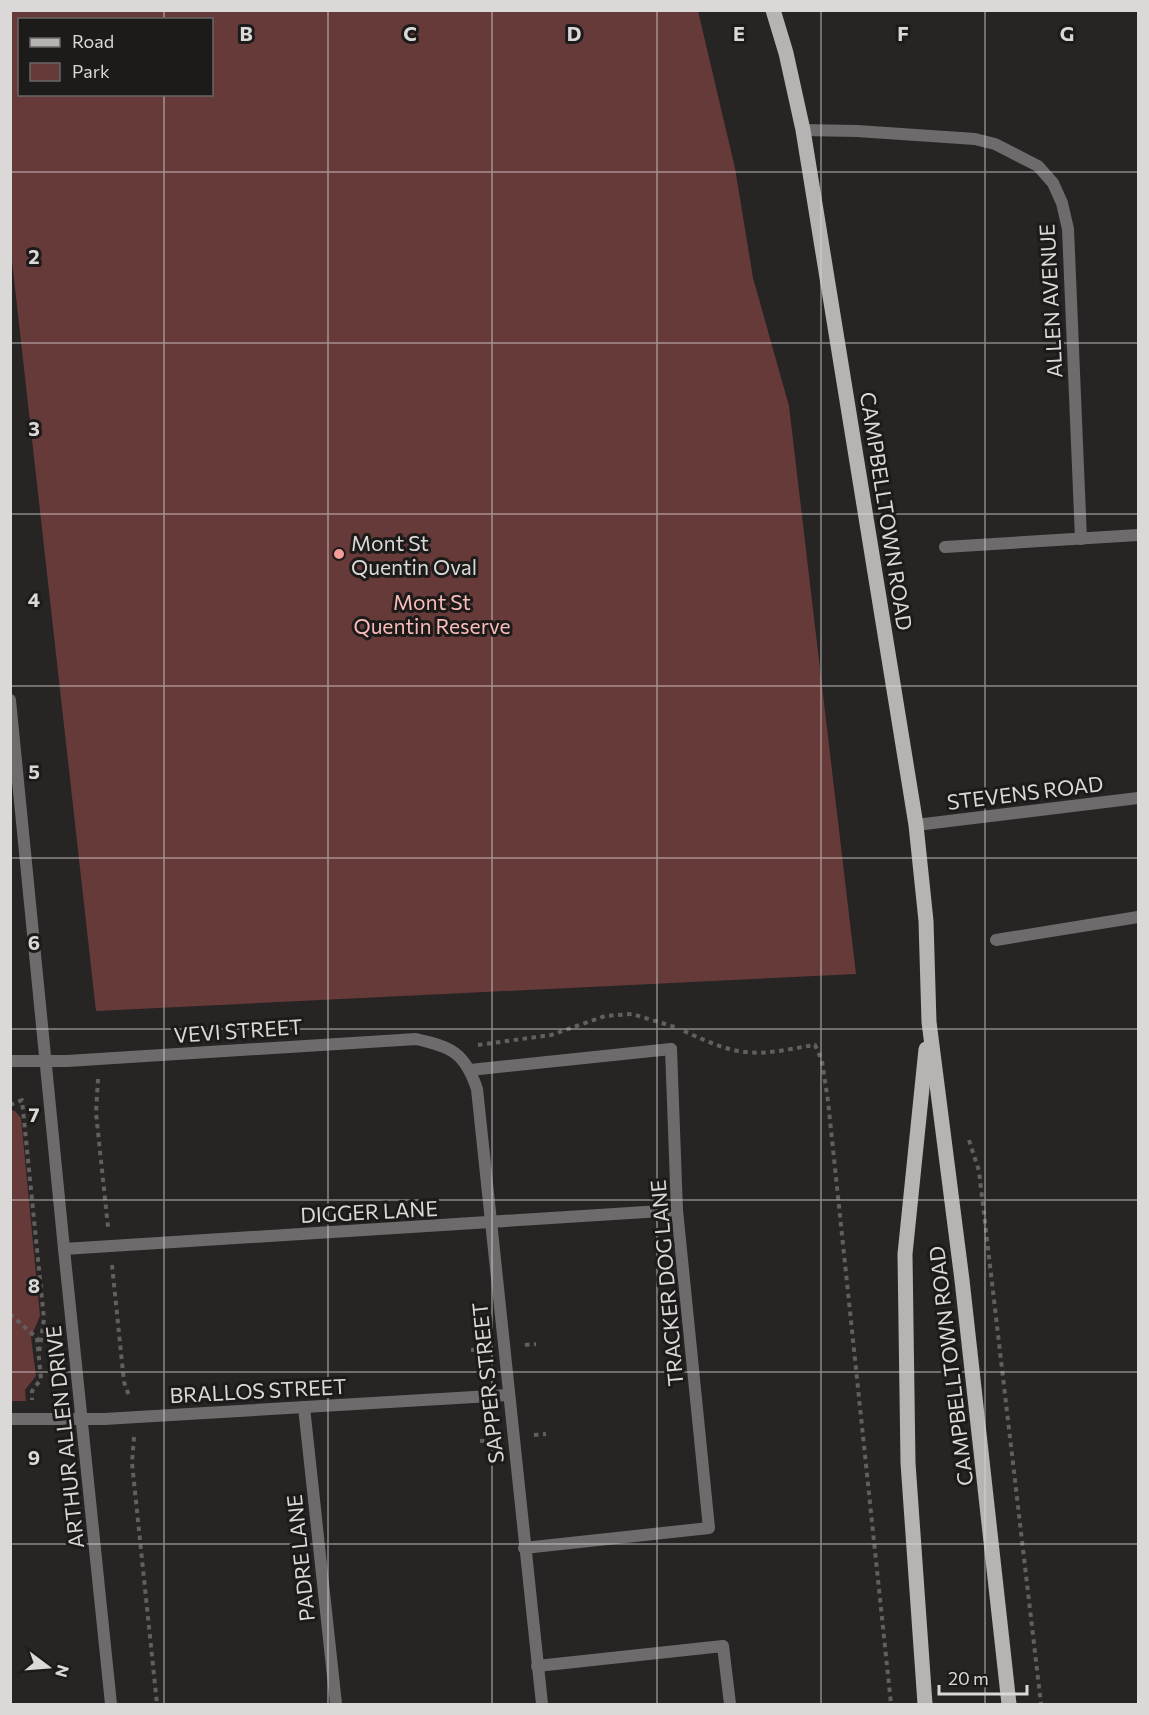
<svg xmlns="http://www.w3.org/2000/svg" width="1149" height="1715" font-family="Commissioner,sans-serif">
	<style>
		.green { fill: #663a39; fill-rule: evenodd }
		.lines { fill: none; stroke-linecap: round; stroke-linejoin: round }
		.path { stroke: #625f5f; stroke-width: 4; stroke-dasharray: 4.5 4.5; stroke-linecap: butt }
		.lane { stroke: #6d6b6b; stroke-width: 12 }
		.street { stroke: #6d6b6b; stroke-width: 12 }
		.primary { stroke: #b6b3b2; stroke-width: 15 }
		.grid { fill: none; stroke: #dbd9d8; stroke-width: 1.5; stroke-opacity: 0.55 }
		.poi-dot { fill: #f59b98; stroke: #1d1b1a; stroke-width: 2 }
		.labels { text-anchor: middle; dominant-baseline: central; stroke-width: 6; stroke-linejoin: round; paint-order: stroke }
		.street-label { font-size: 21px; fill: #dbd9d8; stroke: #1d1b1a }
		.poi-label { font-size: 21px; fill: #dbd9d8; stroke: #1d1b1a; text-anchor: start }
		.park-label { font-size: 21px; fill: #fabcb8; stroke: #1d1b1a }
		.grid-label { font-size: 20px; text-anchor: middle; font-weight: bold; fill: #dbd9d8; stroke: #1d1b1a; stroke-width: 6; stroke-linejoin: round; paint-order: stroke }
	</style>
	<rect width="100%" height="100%" fill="#272424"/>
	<!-- green -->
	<g class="green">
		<path d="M10,11H698L735,168L753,278L789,406L856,974L96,1011L11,252ZM20,20H212V94H20Z"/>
		<polygon points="10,1110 15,1111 21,1118 40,1316 31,1337 36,1376 25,1390 26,1401 11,1401"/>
	</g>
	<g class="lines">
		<!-- path -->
		<g class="path">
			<path d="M684,1031C704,1040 724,1050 746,1052C768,1055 793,1048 815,1045L822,1061L828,1101L891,1704"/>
			<polyline points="478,1045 551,1035 605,1016 632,1014 675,1027"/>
			<polyline points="98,1079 96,1113 108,1227"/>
			<polyline points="10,1105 22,1100 44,1319 39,1353"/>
			<polyline points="969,1140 979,1171 1041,1704"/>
			<polyline points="112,1265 124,1382 129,1396"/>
			<polyline points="10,1314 37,1338 41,1379 32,1391 32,1400"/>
			<polyline points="525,1345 536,1344"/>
			<polyline points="471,1350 484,1349"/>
			<polyline points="534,1435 546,1434"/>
			<polyline points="134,1437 132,1463 157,1704"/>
			<polyline points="480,1441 494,1440"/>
		</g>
		<!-- lane -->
		<g class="lane">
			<polyline points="803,130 857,131 975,139 995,144 1038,166 1053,183 1062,203 1068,229 1081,539"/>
			<polyline points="945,547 1138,535"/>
			<polyline points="916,825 1138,798"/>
			<polyline points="996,940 1138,917"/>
			<polyline points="470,1070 671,1049"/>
		</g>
		<!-- street -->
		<g class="street">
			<polyline points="10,700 64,1249 111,1704"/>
			<path d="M10,1061H67L416,1039C452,1047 465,1053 477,1089L542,1704"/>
			<polyline points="64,1249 677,1210"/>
			<polyline points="304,1407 336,1704"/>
			<polyline points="10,1419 104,1419 508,1395"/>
			<polyline points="524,1548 709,1528 677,1210 671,1049"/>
			<polyline points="537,1666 723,1646 730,1704"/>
		</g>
		<!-- primary -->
		<g class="primary">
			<polyline points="773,10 786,53 803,130 916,825 926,921 929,1022 962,1280 1009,1704"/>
			<polyline points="925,1704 908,1463 905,1254 926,1049"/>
		</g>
	</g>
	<!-- grid -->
	<path class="grid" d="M164,10V20M328,10V1704M492,10V1704M657,10V1704M821,10V1704M985,10V1704M164,94V1704M10,172H1138M10,343H1138M10,514H1138M10,686H1138M10,858H1138M10,1029H1138M10,1200H1138M10,1372H1138M10,1544H1138"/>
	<!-- markers -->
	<circle class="poi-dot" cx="339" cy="554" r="6"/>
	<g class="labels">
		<!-- street labels -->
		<g class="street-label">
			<text transform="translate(1050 301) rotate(-93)">ALLEN AVENUE</text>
			<text transform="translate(887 511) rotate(81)">CAMPBELLTOWN ROAD</text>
			<text transform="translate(1025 792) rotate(-7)">STEVENS ROAD</text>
			<text transform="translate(238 1030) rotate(-4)">VEVI STREET</text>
			<text transform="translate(369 1211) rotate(-3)">DIGGER LANE</text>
			<text transform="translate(666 1283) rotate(-95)">TRACKER DOG LANE</text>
			<text transform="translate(950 1366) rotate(-97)">CAMPBELLTOWN ROAD</text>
			<text transform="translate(487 1383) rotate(-96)">SAPPER STREET</text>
			<text transform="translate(258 1390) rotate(-3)">BRALLOS STREET</text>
			<text transform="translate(64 1437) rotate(-96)">ARTHUR ALLEN DRIVE</text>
			<text transform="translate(300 1558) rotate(-96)">PADRE LANE</text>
		</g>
		<!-- poi labels -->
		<g class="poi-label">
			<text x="351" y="542">Mont St<tspan x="351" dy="24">Quentin Oval</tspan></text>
		</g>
		<!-- park labels -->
		<g class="park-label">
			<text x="432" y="601">Mont St<tspan x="432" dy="24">Quentin Reserve</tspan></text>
		</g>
	</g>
	<g class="grid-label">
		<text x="246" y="41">B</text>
		<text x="410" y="41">C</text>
		<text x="574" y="41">D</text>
		<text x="739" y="41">E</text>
		<text x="903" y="41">F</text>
		<text x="1067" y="41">G</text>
		<text x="34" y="264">2</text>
		<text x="34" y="436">3</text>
		<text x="34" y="607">4</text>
		<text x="34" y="779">5</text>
		<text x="34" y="950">6</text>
		<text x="34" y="1122">7</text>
		<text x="34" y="1293">8</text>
		<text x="34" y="1465">9</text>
	</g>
	<!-- border -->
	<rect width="1149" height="1715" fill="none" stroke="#dbd9d8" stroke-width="24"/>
	<!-- legend -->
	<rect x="18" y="18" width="195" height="78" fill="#1d1b1a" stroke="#696766" stroke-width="1.5"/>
	<rect x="30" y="38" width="30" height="9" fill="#b6b3b2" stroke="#696766" stroke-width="1.5"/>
	<text x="72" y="48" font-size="18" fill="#dbd9d8">Road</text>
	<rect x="30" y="63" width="30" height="18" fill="#663a39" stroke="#696766" stroke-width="1.5"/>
	<text x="72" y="78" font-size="18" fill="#dbd9d8">Park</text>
	<!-- north arrow -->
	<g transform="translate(48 1667) rotate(106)" stroke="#1d1b1a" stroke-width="4.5" paint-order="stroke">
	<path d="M0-4.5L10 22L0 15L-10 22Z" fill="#dbd9d8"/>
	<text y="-9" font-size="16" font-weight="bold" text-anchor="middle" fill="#dbd9d8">N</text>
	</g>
	<!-- scale -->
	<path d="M939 1685v9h88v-9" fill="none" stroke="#dbd9d8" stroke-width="3"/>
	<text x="948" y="1685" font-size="18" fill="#dbd9d8" stroke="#1d1b1a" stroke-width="4.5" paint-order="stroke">20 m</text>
</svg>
